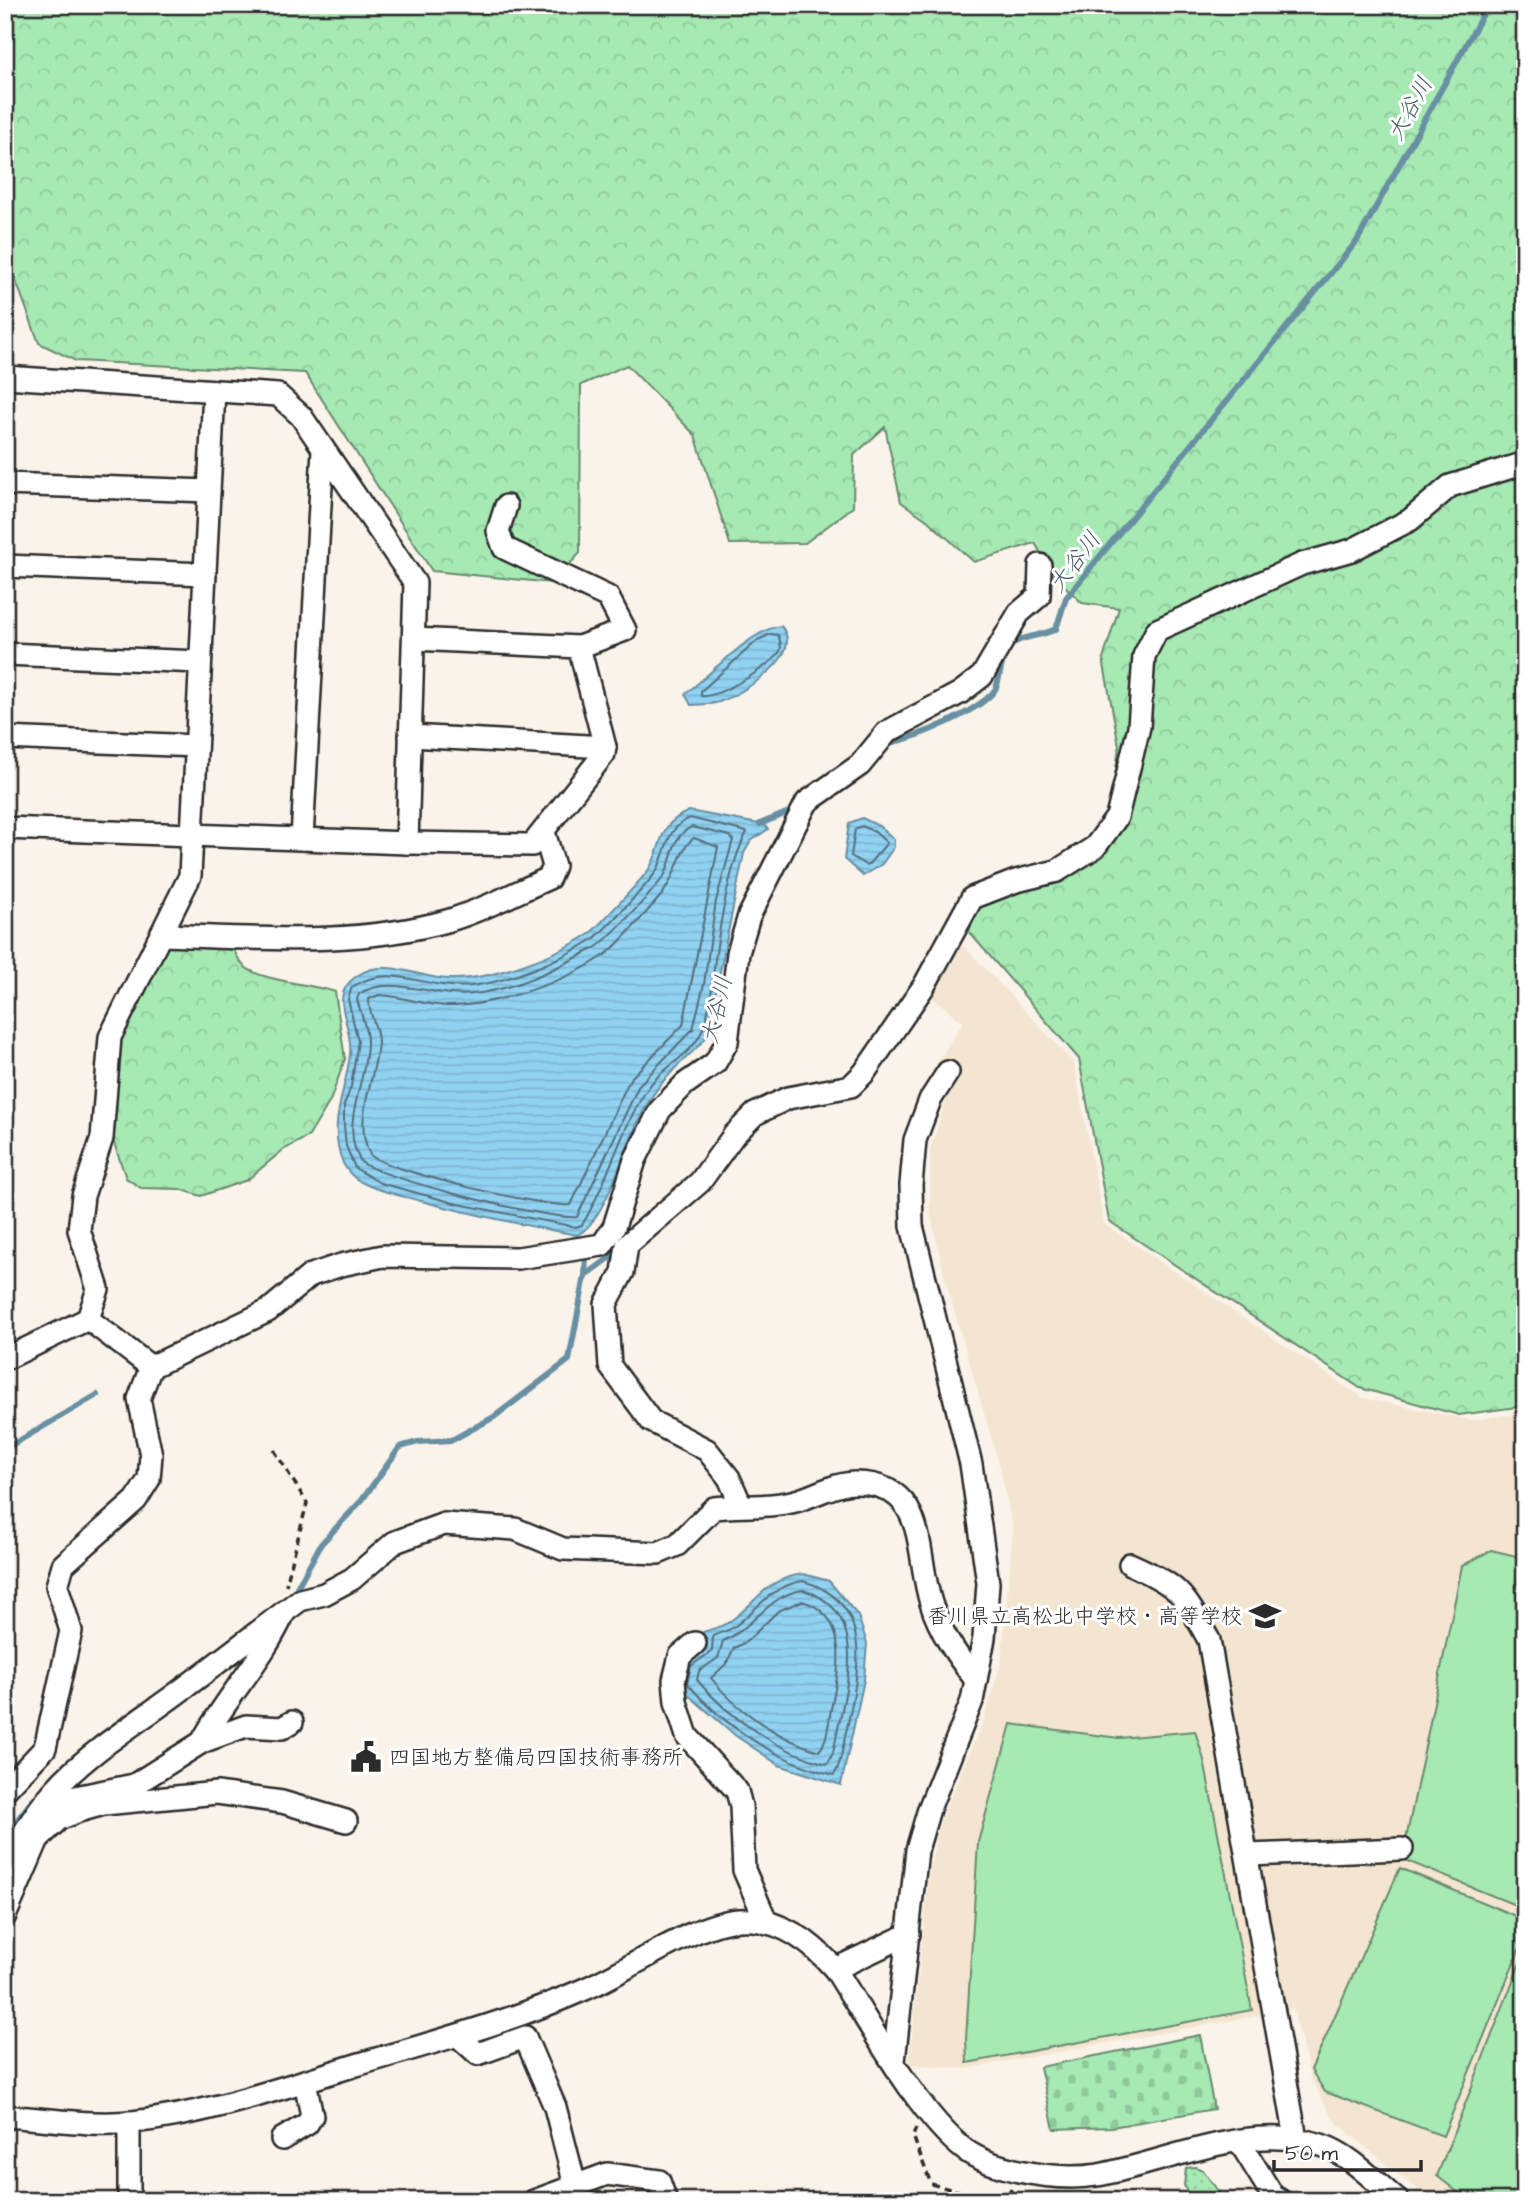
<svg xmlns="http://www.w3.org/2000/svg" width="1530" height="2206" font-family="'Architects Daughter','Klee One',sans-serif">
	<style>
		.built { fill: #f4e5d1 }
		.grass { fill: url(#grass-dots); stroke: #688a6f; stroke-width: 2 }
		.forest { fill: url(#forest-crowns); stroke: #688a6f; stroke-width: 2 }
		.cemetery { fill: url(#cemetery-stones); stroke: #688a6f; stroke-width: 2 }
		.pitch { fill: #a6e9b3; stroke: #688a6f; stroke-width: 2 }
		.water { fill: url(#water-rules); stroke: #688fa2; stroke-width: 2 }
		.lines { fill: none; stroke-linecap: round; stroke-linejoin: round }
		.shore { stroke: #546e7b; stroke-width: 2 }
		.stream { stroke: #688fa2; stroke-width: 6 }
		.minor-casing { stroke: #2b2b2b; stroke-width: 26 }
		.path { stroke: #2b2b2b; stroke-width: 3.5; stroke-dasharray: 7 5; stroke-linecap: butt }
		.minor { stroke: #fff; stroke-width: 21 }
		.labels { text-anchor: middle; dominant-baseline: central; stroke-width: 6; stroke-linejoin: round; paint-order: stroke }
		.poi-label { font-size: 21px; fill: #2b2b2b; stroke: #fff; text-anchor: end }
		.water-label { font-size: 23px; font-style: italic; fill: #4a5d67; stroke: #fff }
	</style>
	<defs>
		<pattern id="grass-dots" width="8" height="8" patternUnits="userSpaceOnUse" patternTransform="scale(1.75)"><rect width="8" height="8" fill="#a6e9b3"/><path d="M2 2h.1M6 6h.1" fill="none" stroke="#8fc89a" stroke-width="1.8" stroke-linecap="round"/></pattern>
		<pattern id="forest-crowns" width="20" height="18" patternUnits="userSpaceOnUse" patternTransform="scale(1.75)"><rect width="20" height="18" fill="#a6e9b3"/><path d="M2 6a3 3 0 1 1 6 0M12 15a3 3 0 1 1 6 0" fill="none" stroke="#8fc89a"/></pattern>
		<pattern id="cemetery-stones" width="16" height="16" patternUnits="userSpaceOnUse" patternTransform="scale(1.75)"><rect width="16" height="16" fill="#a6e9b3"/><path d="M2 7V4a2 2 0 0 1 4 0v3zM10 15v-3a2 2 0 0 1 4 0v3z" fill="#8fc89a"/></pattern>
		<pattern id="water-rules" width="6" height="5" patternUnits="userSpaceOnUse" patternTransform="scale(1.75)"><rect width="6" height="5" fill="#91d2f2"/><path d="M0 2.5h6" fill="none" stroke="#7db4d0"/></pattern>
	</defs>
	<rect width="100%" height="100%" fill="#faf3ea"/>
	<filter id="ink" filterUnits="userSpaceOnUse"><feTurbulence type="fractalNoise" baseFrequency=".0143" numOctaves="2"/><feDisplacementMap in="SourceGraphic" scale="14" xChannelSelector="R" yChannelSelector="G"/><feConvolveMatrix kernelMatrix="1 2 1 2 8 2 1 2 1" color-interpolation-filters="sRGB"/></filter>
	<g filter="url(#ink)">
		<!-- built -->
		<polygon class="built" points="963,945 1074,1063 1104,1224 1363,1398 1471,1420 1525,1413 1525,2201 1434,2201 1394,2171 1334,2120 1311,2079 1293,2009 966,2069 909,2064 930,1865 941,1819 985,1717 1001,1663 1013,1530 1001,1471 945,1279 930,1212 930,1150 950,1088 932,1071 963,1022 929,995"/>
		<!-- grass -->
		<polygon class="grass" points="1195,2167 1203,2170 1225,2201 1191,2201 1184,2185 1186,2168"/>
		<!-- forest -->
		<g class="forest">
			<polygon points="5,5 1525,5 1525,1406 1459,1415 1360,1388 1109,1221 1079,1059 969,932 978,903 1057,883 1106,845 1119,746 1103,659 1119,608 1082,603 1052,573 1035,543 974,562 927,520 901,502 885,427 854,455 853,507 805,543 730,544 695,435 627,365 581,385 580,553 552,583 432,571 305,373 76,361 39,343 5,251"/>
			<path d="M169,944L232,947C236,953 239,962 244,966C260,981 312,984 335,992L345,1059L330,1101L309,1136L283,1150L247,1180L201,1196L180,1189L141,1188L126,1178L113,1140L112,1109L119,1038L139,993Z"/>
		</g>
		<!-- cemetery -->
		<polygon class="cemetery" points="1200,2035 1214,2109 1112,2127 1054,2129 1040,2067"/>
		<!-- pitch -->
		<g class="pitch">
			<polygon points="1491,1550 1525,1558 1525,1909 1402,1859 1462,1566"/>
			<polygon points="1011,1724 1119,1738 1195,1731 1204,1760 1252,2010 967,2063 966,2039 978,1842"/>
			<polygon points="1400,1868 1525,1920 1525,1936 1443,2136 1325,2092 1311,2070"/>
			<polygon points="1525,1950 1525,2201 1469,2201 1437,2176"/>
		</g>
		<!-- water -->
		<g class="water">
			<path d="M781,626C806,656 743,693 719,702C710,705 700,704 691,705L685,694C709,676 753,628 781,626Z"/>
			<path d="M689,811L764,825L768,829L751,841L744,853L707,1036C696,1051 682,1060 670,1074C652,1092 641,1114 631,1138C621,1162 601,1225 577,1235C523,1225 470,1214 417,1200C398,1195 378,1191 361,1182C354,1178 347,1171 343,1163C327,1124 346,1092 350,1054C354,1022 324,995 360,974C387,958 419,978 448,979C489,981 552,957 588,935C596,929 643,878 649,869C665,844 655,826 689,811Z"/>
			<polygon points="862,818 879,826 894,839 894,847 882,864 863,876 844,859 849,823"/>
			<path d="M803,1574L829,1581L858,1616L867,1643L864,1680L841,1785L779,1765L736,1736L679,1687L685,1661L706,1648L703,1632C711,1629 722,1627 729,1622C759,1602 762,1580 803,1574Z"/>
		</g>
		<g class="lines">
			<!-- shore -->
			<g class="shore">
				<path d="M771,634L778,635C780,640 782,645 780,651C772,666 717,699 701,696V691L758,640Z"/>
				<path d="M690,818L747,832C730,863 720,923 715,960C712,983 711,1011 701,1033C690,1057 660,1068 646,1091C619,1132 608,1183 582,1225L576,1227L458,1204L380,1183L355,1168L346,1146L344,1126V1105L351,1087L358,1041L348,999L352,987C392,961 426,991 472,986C510,981 558,961 592,940C601,934 652,880 657,870C668,849 665,829 690,818Z"/>
				<polygon points="862,826 875,832 887,843 867,866 851,856 855,829"/>
				<path d="M692,827L730,836L733,840L716,901L704,984L693,1029L639,1085L577,1217C552,1221 380,1178 361,1162C338,1124 368,1081 367,1041C367,1027 360,1012 357,999L359,994C391,973 435,999 473,994C514,990 557,968 593,949C606,943 655,889 664,876C674,859 670,836 692,827Z"/>
				<path d="M694,838L718,847L683,1025L630,1079L571,1205C546,1208 388,1171 370,1155C352,1118 376,1080 378,1042C378,1027 368,1013 369,999L379,995C402,996 424,1005 448,1006C494,1006 566,982 605,955C618,946 647,911 660,897C675,881 680,846 694,838Z"/>
				<path d="M803,1581C875,1601 859,1672 847,1728C843,1742 842,1764 834,1775C779,1762 724,1727 687,1683L691,1666L712,1651L713,1636C719,1633 728,1631 734,1627C758,1609 771,1586 803,1581Z"/>
				<path d="M803,1590C865,1608 850,1675 839,1723C836,1736 835,1754 827,1764C779,1752 729,1718 697,1680L699,1671L718,1658L723,1641C753,1629 769,1594 803,1590Z"/>
				<path d="M802,1601C851,1615 839,1672 831,1709C829,1722 827,1742 819,1751C780,1740 736,1710 711,1678L726,1664L734,1648L746,1642L778,1611Z"/>
			</g>
			<!-- stream -->
			<g class="stream">
				<path d="M1009,646C1023,635 1040,637 1056,629L1066,598L1357,241L1488,5"/>
				<path d="M887,746L890,742C913,741 986,708 996,688C1000,678 1000,666 1005,656"/>
				<polyline points="760,824 796,809"/>
				<polyline points="623,1234 626,1221"/>
				<polyline points="585,1276 586,1255"/>
				<polyline points="5,1449 97,1395"/>
				<polyline points="295,1591 321,1544 362,1500 400,1447 418,1442 452,1440 494,1417 569,1360 585,1276 615,1254"/>
				<polyline points="11,1838 14,1824 34,1798"/>
			</g>
			<defs>
				<g id="minor">
					<polyline points="5,377 278,395 301,416 415,583 407,843 5,828"/>
					<polyline points="5,484 209,491"/>
					<polyline points="506,506 498,531 504,548 608,597 625,630 579,647"/>
					<polyline points="5,566 205,574"/>
					<polyline points="5,654 200,662"/>
					<polyline points="410,736 605,747"/>
					<polyline points="5,738 196,746"/>
					<polyline points="302,839 323,449"/>
					<polyline points="407,843 532,845 604,754 605,747 579,647 414,639"/>
					<path d="M161,935C257,938 356,947 450,920C484,910 517,892 549,878L554,866L544,832"/>
					<polyline points="88,1319 151,1367 268,1311 311,1275 341,1265 383,1256 518,1258 602,1245 614,1227 635,1160 660,1110 685,1084 715,1063 727,1042 738,953 749,916 807,802 860,765 887,732 960,693 982,676 1019,613 1039,596 1040,565"/>
					<polyline points="5,1359 88,1319 98,1289 79,1230 83,1196 102,1138 110,1037 190,876 214,391"/>
					<polyline points="741,1505 729,1478 707,1450 651,1421 610,1366 606,1304 623,1272 627,1245 700,1182 734,1135 755,1114 788,1098 851,1086 864,1073 924,986 972,898 1016,881 1057,871 1095,847 1117,817 1139,727 1144,656 1157,630 1302,564 1352,550 1410,520 1450,486 1525,463"/>
					<path d="M1130,1564C1181,1587 1183,1593 1209,1640L1296,2139"/>
					<polyline points="695,1643 680,1656 674,1680 676,1702 687,1736 737,1791 741,1806 744,1870 767,1923"/>
					<path d="M202,1742C226,1697 262,1661 283,1615"/>
					<polyline points="5,1790 45,1748 71,1631 57,1586 63,1565 136,1500 149,1479 151,1455 139,1399 151,1367"/>
					<polyline points="41,1811 66,1799 134,1785 202,1742 246,1726 282,1728 292,1722"/>
					<polyline points="1248,1855 1402,1849"/>
					<path d="M5,1871C45,1776 98,1751 176,1694C218,1663 259,1631 300,1600L324,1594L352,1579L395,1542L444,1524L515,1529L563,1549L658,1553L677,1545L714,1508C742,1505 772,1508 799,1500C816,1495 836,1483 855,1483C929,1483 915,1554 931,1603C940,1632 957,1656 976,1680"/>
					<polyline points="5,1916 38,1839 59,1819 79,1811 104,1804 217,1793 282,1802 346,1821"/>
					<polyline points="835,1969 909,1934"/>
					<polyline points="458,2036 478,2054 525,2037 555,2107 575,2185"/>
					<polyline points="894,2061 917,1850 929,1809 972,1701 984,1638 988,1583 971,1464 912,1226 911,1185 915,1140 930,1100 948,1072"/>
					<path d="M5,2116C47,2119 91,2126 132,2122C208,2114 281,2088 353,2066C431,2043 510,2022 585,1989C628,1971 694,1923 739,1920C778,1917 811,1942 835,1969C869,2022 917,2113 965,2150C980,2161 1001,2167 1019,2171C1043,2176 1073,2179 1098,2175C1169,2162 1249,2121 1321,2145C1350,2154 1375,2182 1398,2201"/>
					<polyline points="129,2122 129,2201"/>
					<polyline points="282,2139 307,2124 312,2116 305,2081"/>
					<polyline points="1239,2141 1273,2196 1280,2200"/>
					<polyline points="534,2201 607,2174 659,2181 666,2201"/>
				</g>
			</defs>
			<!-- minor casing -->
			<use href="#minor" class="minor-casing"/>
			<!-- path -->
			<g class="path">
				<polyline points="274,1450 307,1503 286,1585"/>
				<polyline points="916,2128 913,2136 931,2184 995,2201"/>
				<polyline points="1011,2189 1010,2193 1015,2201"/>
			</g>
			<!-- minor -->
			<use href="#minor" class="minor"/>
		</g>
	</g>
	<!-- icons -->
	<defs>
		<symbol id="school-bare" viewBox="-9 -9 18 18"><path d="M0-5L7-2L0 1L-7-2ZM-4 1L0 2.5L4 1V4Q0 6-4 4Z" fill="#2b2b2b" stroke="#fff" stroke-width="2.5" paint-order="stroke"/></symbol>
		<symbol id="civic-bare" viewBox="-9 -9 18 18"><path d="M-.6-6.5H3V-4.5H.6V-3L4-1V1h2V6H-6V1h2V-1L-.6-3ZM-1.2 2.5V6h2.4V2.5Z" fill="#2b2b2b" stroke="#fff" stroke-width="2.5" paint-order="stroke"/></symbol>
	</defs>
	<g fill-rule="evenodd">
		<use href="#school-bare" x="1243" y="1594" width="44" height="44"/>
		<use href="#civic-bare" x="344" y="1735" width="44" height="44"/>
	</g>
	<g class="labels">
		<!-- poi labels -->
		<g class="poi-label">
			<text x="1242" y="1616">香川県立高松北中学校・高等学校</text>
			<text x="389" y="1757" text-anchor="start">四国地方整備局四国技術事務所</text>
		</g>
		<!-- water labels -->
		<g class="water-label">
			<text transform="translate(1410 109) rotate(-61)">大谷川</text>
			<text transform="translate(1075 562) rotate(-53)">大谷川</text>
			<text transform="translate(717 1010) rotate(-77)">大谷川</text>
		</g>
	</g>
	<!-- margin -->
	<rect width="1530" height="2206" fill="none" stroke="#fff" stroke-width="28"/>
	<rect x="14" y="14" width="1502" height="2178" fill="none" stroke="#2b2b2b" stroke-width="2.5" filter="url(#ink)"/>
	<!-- scale -->
	<path d="M1274 2160v10h147v-10" fill="none" stroke="#2b2b2b" stroke-width="3.5"/>
	<text x="1285" y="2160" font-size="21" fill="#2b2b2b" stroke="#ffffff" stroke-width="5" paint-order="stroke">50 m</text>
</svg>
